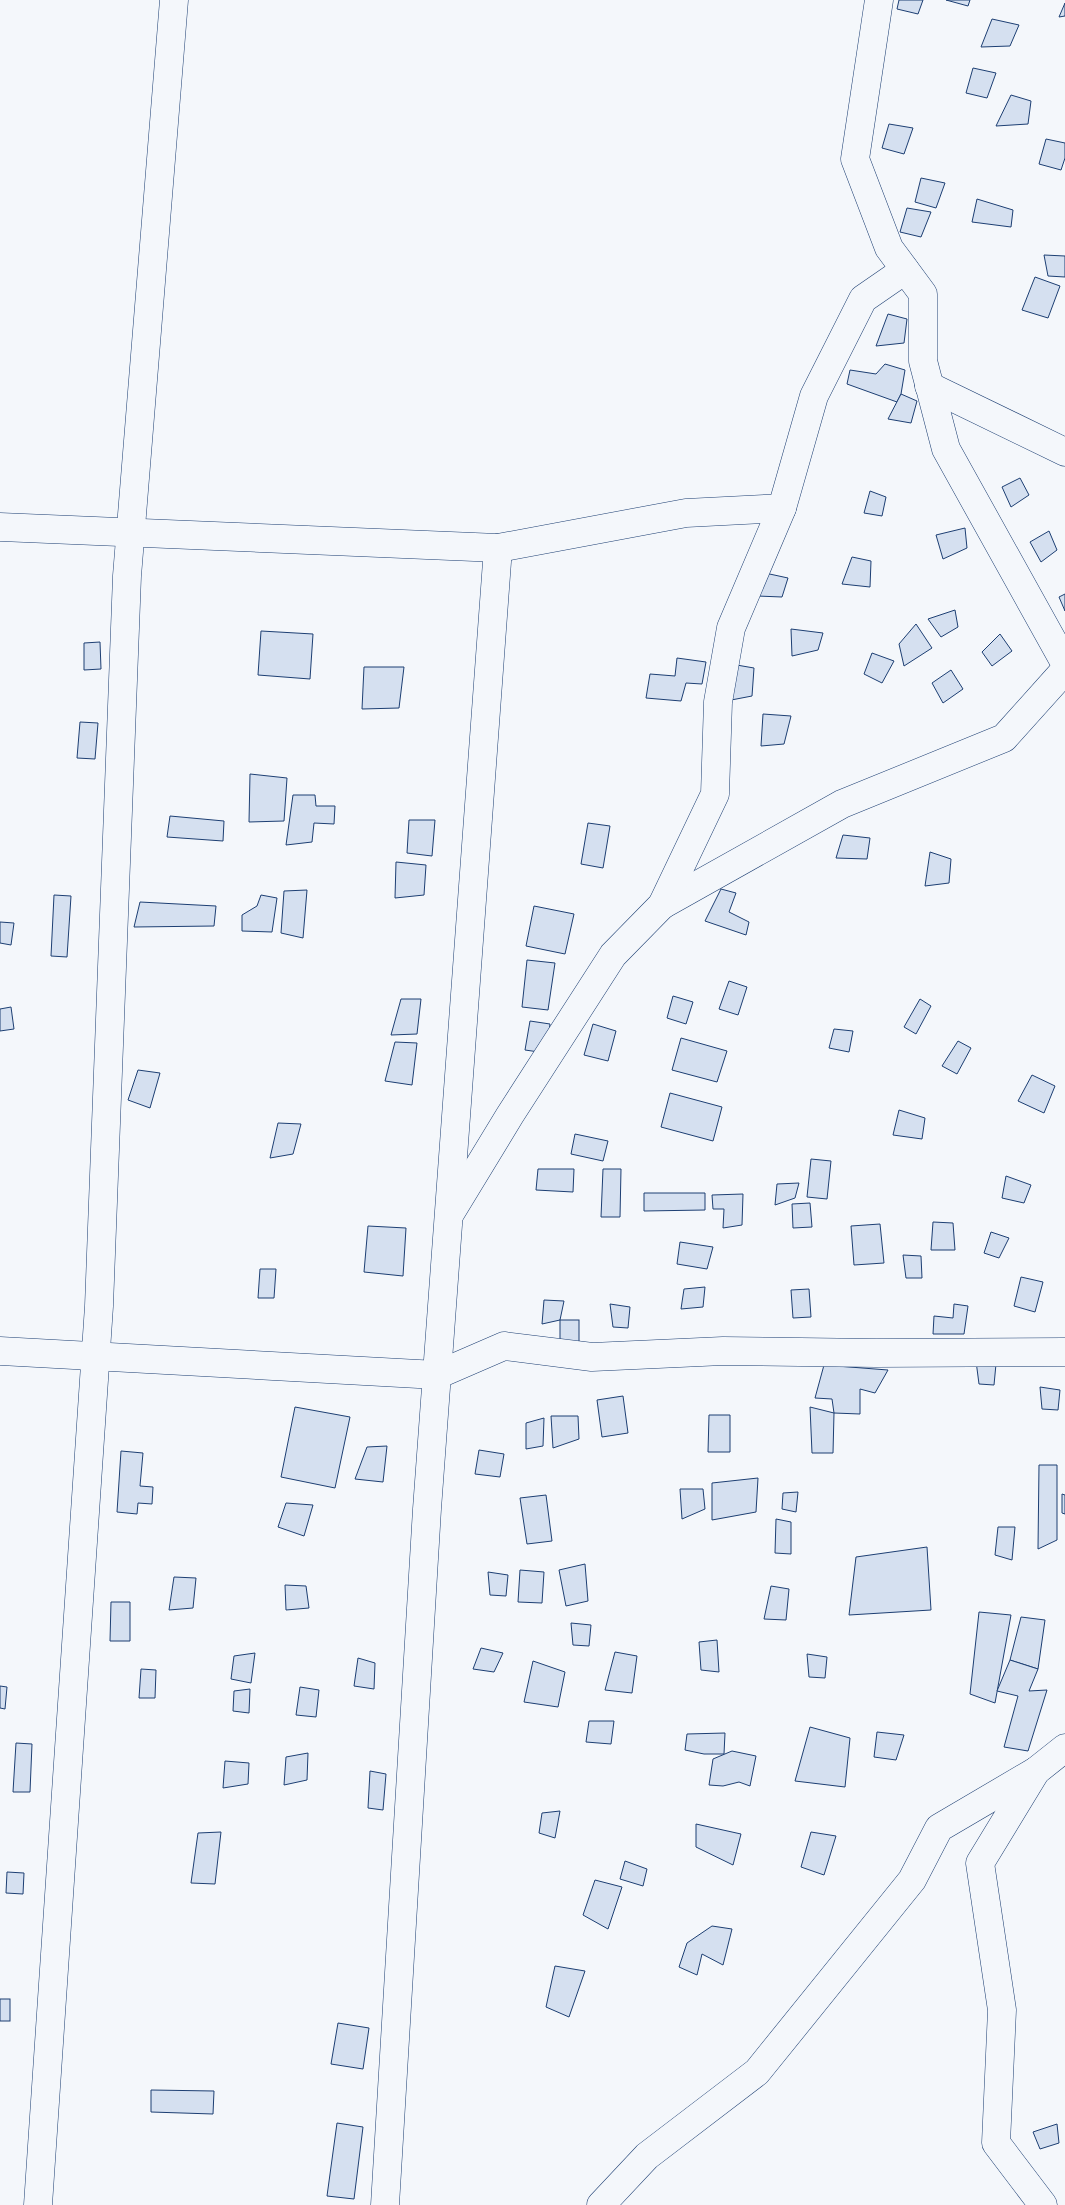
<svg xmlns="http://www.w3.org/2000/svg" width="1065" height="2205" font-family="Commissioner,sans-serif">
	<style>
		.building { fill: #d5e0f0; stroke: #1d3f73 }
		.lines { fill: none; stroke-linecap: round; stroke-linejoin: round }
		.minor-casing { stroke: #1d3f73; stroke-width: 29 }
		.minor { stroke: #f4f7fb; stroke-width: 28 }
	</style>
	<rect width="100%" height="100%" fill="#f4f7fb"/>
	<!-- building -->
	<g class="building">
		<polygon points="899,0 923,0 918,14 897,9"/>
		<polygon points="946,0 970,0 968,6"/>
		<polygon points="1065,3 1065,16 1059,17"/>
		<polygon points="992,19 1019,25 1010,46 981,47"/>
		<polygon points="973,68 996,73 987,98 966,93"/>
		<polygon points="1011,95 1031,101 1028,124 996,126"/>
		<polygon points="889,124 913,128 904,154 882,148"/>
		<polygon points="1046,139 1065,143 1065,158 1061,170 1039,164"/>
		<polygon points="921,178 945,183 936,208 915,202"/>
		<polygon points="977,199 1013,210 1011,227 972,222"/>
		<polygon points="907,208 931,212 921,237 900,232"/>
		<polygon points="1044,255 1065,256 1065,277 1048,276"/>
		<polygon points="1035,277 1060,286 1048,318 1022,310"/>
		<polygon points="888,314 907,319 904,343 876,346"/>
		<polygon points="885,364 905,370 901,394 897,402 847,384 850,370 876,374"/>
		<polygon points="901,394 917,401 911,423 888,419"/>
		<polygon points="1020,478 1029,495 1011,507 1002,487"/>
		<polygon points="870,491 886,497 882,516 864,513"/>
		<polygon points="965,528 967,548 943,559 936,535"/>
		<polygon points="1049,531 1057,550 1041,562 1030,542"/>
		<polygon points="852,557 871,561 870,587 842,584"/>
		<polygon points="765,573 788,578 782,597 757,596"/>
		<polygon points="1065,594 1065,611 1059,597"/>
		<polygon points="955,610 958,627 941,637 928,619"/>
		<polygon points="916,624 932,648 904,666 899,644"/>
		<polygon points="791,629 823,633 818,650 792,656"/>
		<polygon points="261,631 313,634 310,679 258,675"/>
		<polygon points="1000,634 1012,651 992,666 982,652"/>
		<polygon points="100,642 101,669 84,670 84,643"/>
		<polygon points="872,653 894,661 882,683 864,674"/>
		<polygon points="677,658 706,662 702,684 686,683 681,701 646,698 650,674 675,676"/>
		<polygon points="725,663 754,668 752,696 726,701"/>
		<polygon points="364,667 404,667 399,708 362,709"/>
		<polygon points="951,670 963,689 943,703 932,683"/>
		<polygon points="763,714 791,716 784,744 761,746"/>
		<polygon points="80,722 98,723 95,759 77,758"/>
		<polygon points="250,774 287,778 284,821 249,822"/>
		<polygon points="293,795 315,795 316,806 335,806 334,824 314,823 312,842 286,845"/>
		<polygon points="170,816 224,821 223,841 167,837"/>
		<polygon points="409,820 435,820 432,856 407,853"/>
		<polygon points="588,823 610,826 603,868 581,864"/>
		<polygon points="843,835 870,838 867,859 836,858"/>
		<polygon points="930,852 951,859 949,883 925,886"/>
		<polygon points="396,862 426,865 424,895 395,898"/>
		<polygon points="721,889 736,893 729,912 749,922 746,935 705,921"/>
		<polygon points="307,890 303,938 281,933 284,891"/>
		<polygon points="54,895 71,896 67,957 51,956"/>
		<polygon points="261,895 277,898 272,932 242,931 242,915 257,906"/>
		<polygon points="140,902 216,906 214,926 134,927"/>
		<polygon points="534,906 574,914 565,954 526,946"/>
		<polygon points="0,922 14,923 11,945 0,943"/>
		<polygon points="527,960 555,963 548,1010 522,1007"/>
		<polygon points="729,981 747,987 738,1015 719,1009"/>
		<polygon points="673,996 693,1002 686,1024 667,1018"/>
		<polygon points="401,999 421,999 417,1034 391,1035"/>
		<polygon points="920,999 931,1006 916,1034 904,1027"/>
		<polygon points="11,1007 14,1029 0,1031 0,1009"/>
		<polygon points="530,1021 550,1024 546,1053 525,1050"/>
		<polygon points="593,1024 616,1031 608,1061 584,1055"/>
		<polygon points="834,1029 853,1031 849,1052 829,1048"/>
		<polygon points="681,1038 727,1051 717,1082 672,1070"/>
		<polygon points="958,1041 971,1048 957,1074 942,1066"/>
		<polygon points="395,1042 417,1043 412,1085 385,1081"/>
		<polygon points="138,1070 160,1073 150,1108 128,1100"/>
		<polygon points="1032,1075 1055,1086 1044,1113 1018,1101"/>
		<polygon points="670,1093 722,1107 713,1141 661,1127"/>
		<polygon points="899,1110 925,1118 922,1139 893,1135"/>
		<polygon points="278,1123 301,1124 293,1154 270,1158"/>
		<polygon points="575,1134 608,1141 603,1161 571,1154"/>
		<polygon points="811,1159 831,1161 827,1199 807,1197"/>
		<polygon points="538,1169 574,1169 573,1192 536,1190"/>
		<polygon points="603,1169 621,1169 620,1217 601,1217"/>
		<polygon points="1006,1176 1031,1185 1024,1203 1002,1198"/>
		<polygon points="799,1183 795,1198 775,1205 777,1184"/>
		<polygon points="644,1193 705,1193 705,1210 644,1211"/>
		<polygon points="743,1194 742,1225 723,1228 724,1209 713,1209 712,1195"/>
		<polygon points="810,1203 812,1227 793,1228 792,1204"/>
		<polygon points="933,1222 953,1223 955,1250 931,1250"/>
		<polygon points="880,1224 884,1263 854,1265 851,1226"/>
		<polygon points="368,1226 406,1228 403,1276 364,1272"/>
		<polygon points="991,1232 1009,1238 999,1258 984,1253"/>
		<polygon points="680,1242 713,1247 707,1269 677,1264"/>
		<polygon points="903,1255 921,1256 922,1278 906,1278"/>
		<polygon points="260,1269 276,1269 274,1298 258,1298"/>
		<polygon points="1021,1277 1043,1282 1035,1312 1014,1306"/>
		<polygon points="705,1287 703,1307 681,1309 684,1289"/>
		<polygon points="809,1289 811,1317 793,1318 791,1290"/>
		<polygon points="544,1300 564,1301 560,1320 542,1324"/>
		<polygon points="610,1304 630,1307 628,1328 613,1327"/>
		<polygon points="954,1304 968,1306 964,1334 933,1334 934,1316 953,1318"/>
		<rect x="560" y="1320" width="19" height="23"/>
		<polygon points="976,1361 996,1364 994,1385 979,1384"/>
		<polygon points="824,1365 888,1370 875,1393 860,1389 860,1414 834,1413 832,1399 815,1398"/>
		<polygon points="1040,1387 1060,1390 1058,1410 1042,1409"/>
		<polygon points="623,1396 628,1433 602,1437 597,1400"/>
		<polygon points="295,1407 350,1417 335,1488 281,1477"/>
		<polygon points="810,1407 834,1413 833,1453 812,1453"/>
		<polygon points="709,1415 730,1415 730,1452 708,1452"/>
		<polygon points="551,1416 578,1416 579,1439 553,1448"/>
		<polygon points="544,1418 543,1446 526,1449 526,1423"/>
		<polygon points="387,1446 383,1482 355,1479 367,1447"/>
		<polygon points="479,1450 504,1454 500,1477 475,1474"/>
		<polygon points="121,1451 143,1453 140,1486 153,1487 152,1504 138,1503 137,1514 117,1512"/>
		<polygon points="1039,1465 1057,1465 1057,1540 1038,1549"/>
		<polygon points="758,1478 756,1512 712,1520 712,1483"/>
		<polygon points="680,1489 703,1489 705,1509 682,1519"/>
		<polygon points="798,1492 796,1512 782,1509 783,1493"/>
		<polygon points="1062,1494 1065,1495 1065,1514 1062,1513"/>
		<polygon points="546,1495 552,1541 527,1544 520,1498"/>
		<polygon points="286,1503 313,1505 304,1536 278,1527"/>
		<polygon points="776,1519 791,1522 791,1554 775,1553"/>
		<polygon points="998,1527 1015,1527 1012,1560 995,1555"/>
		<polygon points="927,1547 931,1610 849,1615 856,1557"/>
		<polygon points="585,1564 588,1601 566,1606 559,1570"/>
		<polygon points="520,1570 544,1572 542,1603 518,1602"/>
		<polygon points="488,1572 508,1575 506,1596 490,1595"/>
		<polygon points="174,1577 196,1578 193,1608 169,1610"/>
		<polygon points="285,1585 306,1586 309,1608 286,1610"/>
		<polygon points="771,1586 789,1589 786,1620 764,1619"/>
		<polygon points="111,1602 130,1602 130,1641 110,1641"/>
		<polygon points="979,1612 1011,1615 995,1703 970,1694"/>
		<polygon points="1021,1617 1045,1620 1038,1669 1010,1660"/>
		<polygon points="571,1623 591,1625 589,1646 573,1645"/>
		<polygon points="717,1640 719,1672 701,1670 699,1642"/>
		<polygon points="481,1648 503,1653 494,1672 473,1669"/>
		<polygon points="615,1652 637,1656 632,1693 605,1690"/>
		<polygon points="255,1653 251,1683 231,1679 234,1656"/>
		<polygon points="807,1654 827,1657 825,1678 809,1677"/>
		<polygon points="358,1658 375,1663 374,1689 354,1686"/>
		<polygon points="1010,1660 1038,1669 1029,1691 1047,1690 1028,1751 1004,1747 1018,1696 997,1691"/>
		<polygon points="533,1661 565,1672 558,1707 524,1702"/>
		<polygon points="141,1669 156,1670 155,1698 139,1698"/>
		<polygon points="0,1686 7,1687 5,1709 0,1708"/>
		<polygon points="300,1687 319,1690 316,1717 296,1715"/>
		<polygon points="250,1689 249,1713 233,1711 234,1691"/>
		<polygon points="589,1721 614,1721 611,1744 586,1742"/>
		<polygon points="810,1727 850,1738 845,1787 795,1781"/>
		<polygon points="877,1732 904,1735 896,1760 874,1757"/>
		<polygon points="725,1733 724,1754 704,1754 685,1750 687,1734"/>
		<polygon points="16,1743 32,1744 30,1792 13,1792"/>
		<polygon points="732,1751 756,1756 750,1786 739,1782 723,1786 709,1785 713,1759"/>
		<polygon points="308,1753 307,1780 284,1785 286,1757"/>
		<polygon points="225,1761 249,1763 248,1784 223,1788"/>
		<polygon points="370,1771 386,1774 383,1810 368,1808"/>
		<polygon points="560,1811 555,1838 539,1833 542,1813"/>
		<polygon points="696,1824 741,1834 733,1865 696,1847"/>
		<polygon points="221,1832 215,1884 191,1883 198,1833"/>
		<polygon points="811,1832 836,1836 824,1875 801,1867"/>
		<polygon points="625,1861 647,1869 643,1886 620,1879"/>
		<polygon points="7,1872 24,1873 23,1894 6,1893"/>
		<polygon points="595,1880 622,1887 608,1929 583,1915"/>
		<polygon points="712,1926 732,1929 723,1965 702,1954 697,1975 679,1967 687,1943"/>
		<polygon points="555,1966 585,1971 569,2017 546,2007"/>
		<rect x="0" y="1999" width="10" height="22"/>
		<polygon points="338,2023 369,2028 363,2069 331,2064"/>
		<polygon points="151,2090 214,2091 213,2114 151,2112"/>
		<polygon points="337,2123 363,2127 354,2199 327,2196"/>
		<polygon points="1057,2124 1059,2143 1040,2149 1033,2132"/>
	</g>
	<g class="lines">
		<defs>
			<g id="minor">
				<polyline points="879,0 855,159 889,248 923,294 923,361 946,449 1065,663"/>
				<polyline points="929,386 1065,452"/>
				<polyline points="0,527 498,548 686,513 782,508 814,396 863,299 905,270"/>
				<polyline points="662,905 842,804 1004,738 1065,670"/>
				<polyline points="451,1212 510,1115 613,955 662,905 715,794 718,702 731,628 782,508"/>
				<polyline points="0,1351 437,1375 504,1346 592,1357 723,1351 876,1353 1065,1352"/>
				<polyline points="38,2205 99,1306 127,576 174,0"/>
				<polyline points="385,2205 427,1509 498,548"/>
				<polyline points="601,2205 647,2156 757,2072 912,1880 939,1828 1036,1771"/>
				<polyline points="1043,2205 996,2143 1002,2010 980,1863 1036,1771 1065,1748"/>
			</g>
		</defs>
		<!-- minor casing -->
		<use href="#minor" class="minor-casing"/>
		<!-- minor -->
		<use href="#minor" class="minor"/>
	</g>
</svg>
